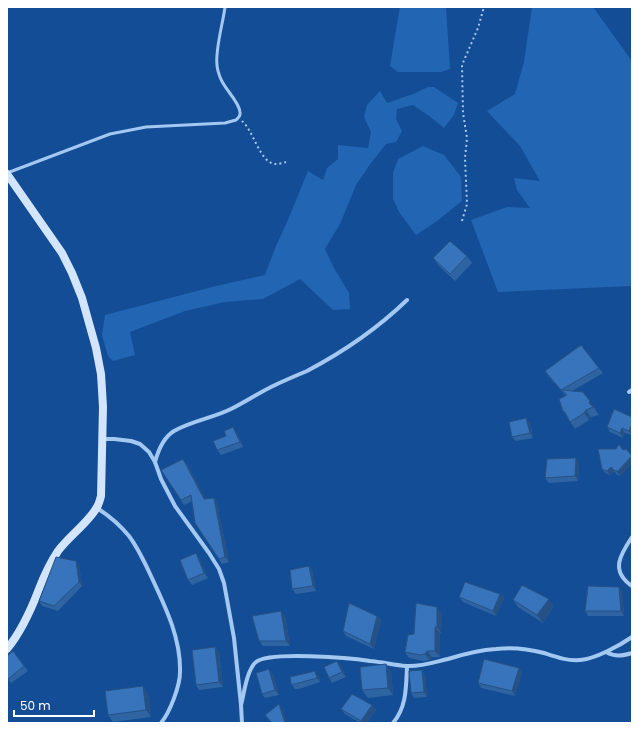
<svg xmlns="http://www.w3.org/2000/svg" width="639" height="730" font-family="Poppins,sans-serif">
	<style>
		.green { fill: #2265b2 }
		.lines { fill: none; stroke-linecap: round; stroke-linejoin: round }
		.path { stroke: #a3c8f2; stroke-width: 2; stroke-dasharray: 2 3; stroke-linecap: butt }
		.lane { stroke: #a3c8f2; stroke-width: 3 }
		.street { stroke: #a3c8f2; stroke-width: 4 }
		.secondary { stroke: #d2e5fc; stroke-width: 8 }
		.wall { fill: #2f64a2 }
		.shaded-wall { fill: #265184 }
		.building { fill: #3774bc; stroke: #265184 }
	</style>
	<rect width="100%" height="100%" fill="#134d95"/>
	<!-- green -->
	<g class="green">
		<polygon points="400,7 446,7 450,69 441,72 398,72 390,66"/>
		<polygon points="532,7 593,7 632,61 632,286 498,292 471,220 507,207 530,208 517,190 514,178 540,181 520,146 487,111 515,94 524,62"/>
		<polygon points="428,87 434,87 458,103 454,115 444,128 429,116 413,105 397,109 396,119 402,131 396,142 386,144 371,163 356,185 340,224 325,249 334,268 349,293 350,309 333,310 300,279 263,299 225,302 185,311 130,332 135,355 113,361 108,356 102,335 105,315 216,286 265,275 276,246 287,222 308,171 323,180 327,168 338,159 338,145 368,148 371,132 364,117 367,105 380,91 387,103 413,94"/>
		<polygon points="423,146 444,155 461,177 462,201 437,221 416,235 399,212 393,199 393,173 398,159"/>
	</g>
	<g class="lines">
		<!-- path -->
		<g class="path">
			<path d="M242,121C254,131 260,164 276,164C279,164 283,163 286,162"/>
			<polyline points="462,221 467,204 465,158 467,138 463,113 462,65 478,28 484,7"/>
		</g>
		<!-- lane -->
		<path class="lane" d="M7,173L110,134L146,127L225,123L236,120C238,118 241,116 240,112C239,101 224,89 220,77C219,74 217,69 217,65C215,50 223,23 225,7"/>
		<!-- street -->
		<g class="street">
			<polyline points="629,392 632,390"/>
			<polyline points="103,439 114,439 131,441 140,444 149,452 155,462 161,479 175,506 209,553 219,569 224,583 234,638 241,705 242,723"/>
			<path d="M155,462C158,451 164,437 174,431C191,421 213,418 231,409C245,402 257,394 271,387C283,381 295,376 307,371C343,352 378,328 407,300"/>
			<path d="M97,508C108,515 120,525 129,536C138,548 145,563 151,576C165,606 181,638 180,672C180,686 170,712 161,723"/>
			<path d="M632,537C620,555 610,571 632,586"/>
			<path d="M606,652C615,657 622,656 632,653"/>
			<path d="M241,705C244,694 247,669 256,662C269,651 351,658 370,661C382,662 394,665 406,666C421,667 435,662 448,659C464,654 480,650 496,649C511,647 529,649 544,653C556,657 567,661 580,660C595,659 619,646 632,637"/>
			<path d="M393,723C407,707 406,686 407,666"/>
		</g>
		<!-- secondary -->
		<path class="secondary" d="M7,174L62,253L72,273L82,298L96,348L101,374L102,390L103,407L101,496C100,500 99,504 97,507C89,522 69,536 58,551C50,563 44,576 39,589C31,610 21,632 7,649"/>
	</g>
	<!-- wall -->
	<g class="wall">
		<polygon points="467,256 472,263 455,281 439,266 433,258"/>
		<polygon points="599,368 603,373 572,391 596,409 595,409 599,415 591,417 589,420 575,429 563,411 566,396 548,376 545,371"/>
		<polygon points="632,417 632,435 625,433 623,438 610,432 607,427"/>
		<polygon points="530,423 533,438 516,441 512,437"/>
		<polygon points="237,432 243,447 221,455 217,450 226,436"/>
		<polygon points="623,450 632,455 632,463 620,476 619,475 618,476 614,471 610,475 605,473 602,469"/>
		<polygon points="579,463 578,481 549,483 545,478"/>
		<polygon points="187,464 205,499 214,498 217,503 229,562 222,564 195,523 192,501 184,505 161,470"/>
		<polygon points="199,558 208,578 192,585 188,580"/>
		<polygon points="79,566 82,586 58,611 42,606 39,601"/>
		<polygon points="309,566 312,570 316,591 296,594 292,589"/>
		<polygon points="619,587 622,592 624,616 588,616 585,611"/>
		<polygon points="500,594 504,598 496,616 463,602 459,597"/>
		<polygon points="513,600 554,606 543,623 518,607"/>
		<polygon points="442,613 441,633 440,633 440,657 432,657 429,660 424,661 409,658 405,652 414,634"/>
		<polygon points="285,616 290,646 263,646 259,641"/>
		<polygon points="377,616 381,620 374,649 346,636 343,631"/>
		<polygon points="215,647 219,652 223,687 199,690 196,685"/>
		<polygon points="13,651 28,671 11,683 7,678"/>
		<polygon points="341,665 346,677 332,683 329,678"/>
		<polygon points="519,668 522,673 515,696 481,688 478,683"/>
		<polygon points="422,670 425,675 427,697 414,698 411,693"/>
		<polygon points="391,672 393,695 368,698 362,690"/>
		<polygon points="273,674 279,695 265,698 262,694"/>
		<polygon points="319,676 320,682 299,689 295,689 291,684"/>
		<polygon points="148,693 151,717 113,722 108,715"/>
		<polygon points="372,705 376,710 367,723 360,723 345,714 341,709"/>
	</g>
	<!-- shaded-wall -->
	<g class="shaded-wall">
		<polygon points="590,401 596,409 595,409 589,403"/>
		<polygon points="586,410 591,417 589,420 584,413"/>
		<polygon points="526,418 530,423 533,438 530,433"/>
		<polygon points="632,424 632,435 629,431"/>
		<polygon points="233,427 237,432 243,447 240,442"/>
		<polygon points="622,428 625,433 623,438 620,433"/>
		<polygon points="632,456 632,463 620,476 617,472"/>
		<polygon points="576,458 579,463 578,481 575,476"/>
		<polygon points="183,459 187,464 208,504 204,499"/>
		<polygon points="611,467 614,471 610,475 607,471"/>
		<polygon points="214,498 217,503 229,562 225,557"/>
		<polygon points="196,553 199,558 208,578 204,573"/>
		<polygon points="76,561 79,566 82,586 79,582"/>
		<polygon points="309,566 312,570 316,591 313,586"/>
		<polygon points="619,587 622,592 624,616 621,611"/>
		<polygon points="500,594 504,598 496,616 493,611"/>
		<polygon points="549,599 554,606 543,623 537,615"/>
		<polygon points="437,607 442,613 441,633 437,627"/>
		<polygon points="281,611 285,616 290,646 286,641"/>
		<polygon points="377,616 381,620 374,649 370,644"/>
		<polygon points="435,627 440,633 440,657 435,651"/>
		<polygon points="215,647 219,652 223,687 219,682"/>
		<polygon points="427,651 432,657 429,660 425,654"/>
		<polygon points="337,661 341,665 346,677 342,672"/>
		<polygon points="386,664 391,672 393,695 388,688"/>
		<polygon points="519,668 522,673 515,696 512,691"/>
		<polygon points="269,669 273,674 279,695 275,690"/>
		<polygon points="422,670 425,675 427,697 424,692"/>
		<polygon points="315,671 319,676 320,682 317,678"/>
		<polygon points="143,686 148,693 151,717 146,710"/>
		<polygon points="279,704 283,709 287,723 285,723"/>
		<polygon points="372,705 376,710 367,723 363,723 361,721"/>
	</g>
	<!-- building -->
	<g class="building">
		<polygon points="450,241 467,256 450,274 433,258"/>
		<polygon points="581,345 599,368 561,390 545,371"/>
		<polygon points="562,390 583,392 590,401 589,403 593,407 586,410 584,413 570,422 565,412 563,411 559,399 567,395"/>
		<polygon points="614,409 632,417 632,424 629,431 622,428 620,433 607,427"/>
		<polygon points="526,418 530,433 512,437 509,422"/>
		<polygon points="233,427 240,442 217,450 213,441 226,436 224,431"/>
		<polygon points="619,444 623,450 626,449 632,456 617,472 616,470 615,471 611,467 607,471 602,469 598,449 616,449"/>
		<polygon points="576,458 575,476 545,478 547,459"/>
		<polygon points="183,459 204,499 214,498 225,557 219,559 195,523 191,495 181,500 161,470"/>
		<polygon points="196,553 204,573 188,580 180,560"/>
		<polygon points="56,557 76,561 79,582 54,606 39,601"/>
		<polygon points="309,566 313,586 292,589 290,570"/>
		<polygon points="465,582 500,594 493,611 459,597"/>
		<polygon points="522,585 549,599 537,615 513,600"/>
		<polygon points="588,586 619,587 621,611 585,611"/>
		<polygon points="349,603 377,616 370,644 343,631"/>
		<polygon points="416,603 437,607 437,627 435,627 435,651 427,651 425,654 420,655 405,652 408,635 414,634"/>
		<polygon points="281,611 286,641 259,641 252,616"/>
		<polygon points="215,647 219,682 196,685 192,650"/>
		<polygon points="13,651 24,666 8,679 7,678 7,656"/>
		<polygon points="484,659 519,668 512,691 478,683"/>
		<polygon points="337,661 342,672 329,678 324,667"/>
		<polygon points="386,664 388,688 362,690 360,667"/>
		<polygon points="269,669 275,690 262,694 256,673"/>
		<polygon points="422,670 424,692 411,693 409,671"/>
		<polygon points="315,671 317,678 295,684 291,684 290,677"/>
		<polygon points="143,686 146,710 108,715 105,691"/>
		<polygon points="352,694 372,705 361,721 341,709"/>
		<polygon points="279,704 285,723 272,723 265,715"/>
	</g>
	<!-- border -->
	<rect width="639" height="730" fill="none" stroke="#ffffff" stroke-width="16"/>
	<!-- scale -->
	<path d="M14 710v6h80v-6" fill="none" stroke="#ffffff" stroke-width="2"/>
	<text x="20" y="710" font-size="12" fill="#ffffff" stroke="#134d95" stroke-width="3" paint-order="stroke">50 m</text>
</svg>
